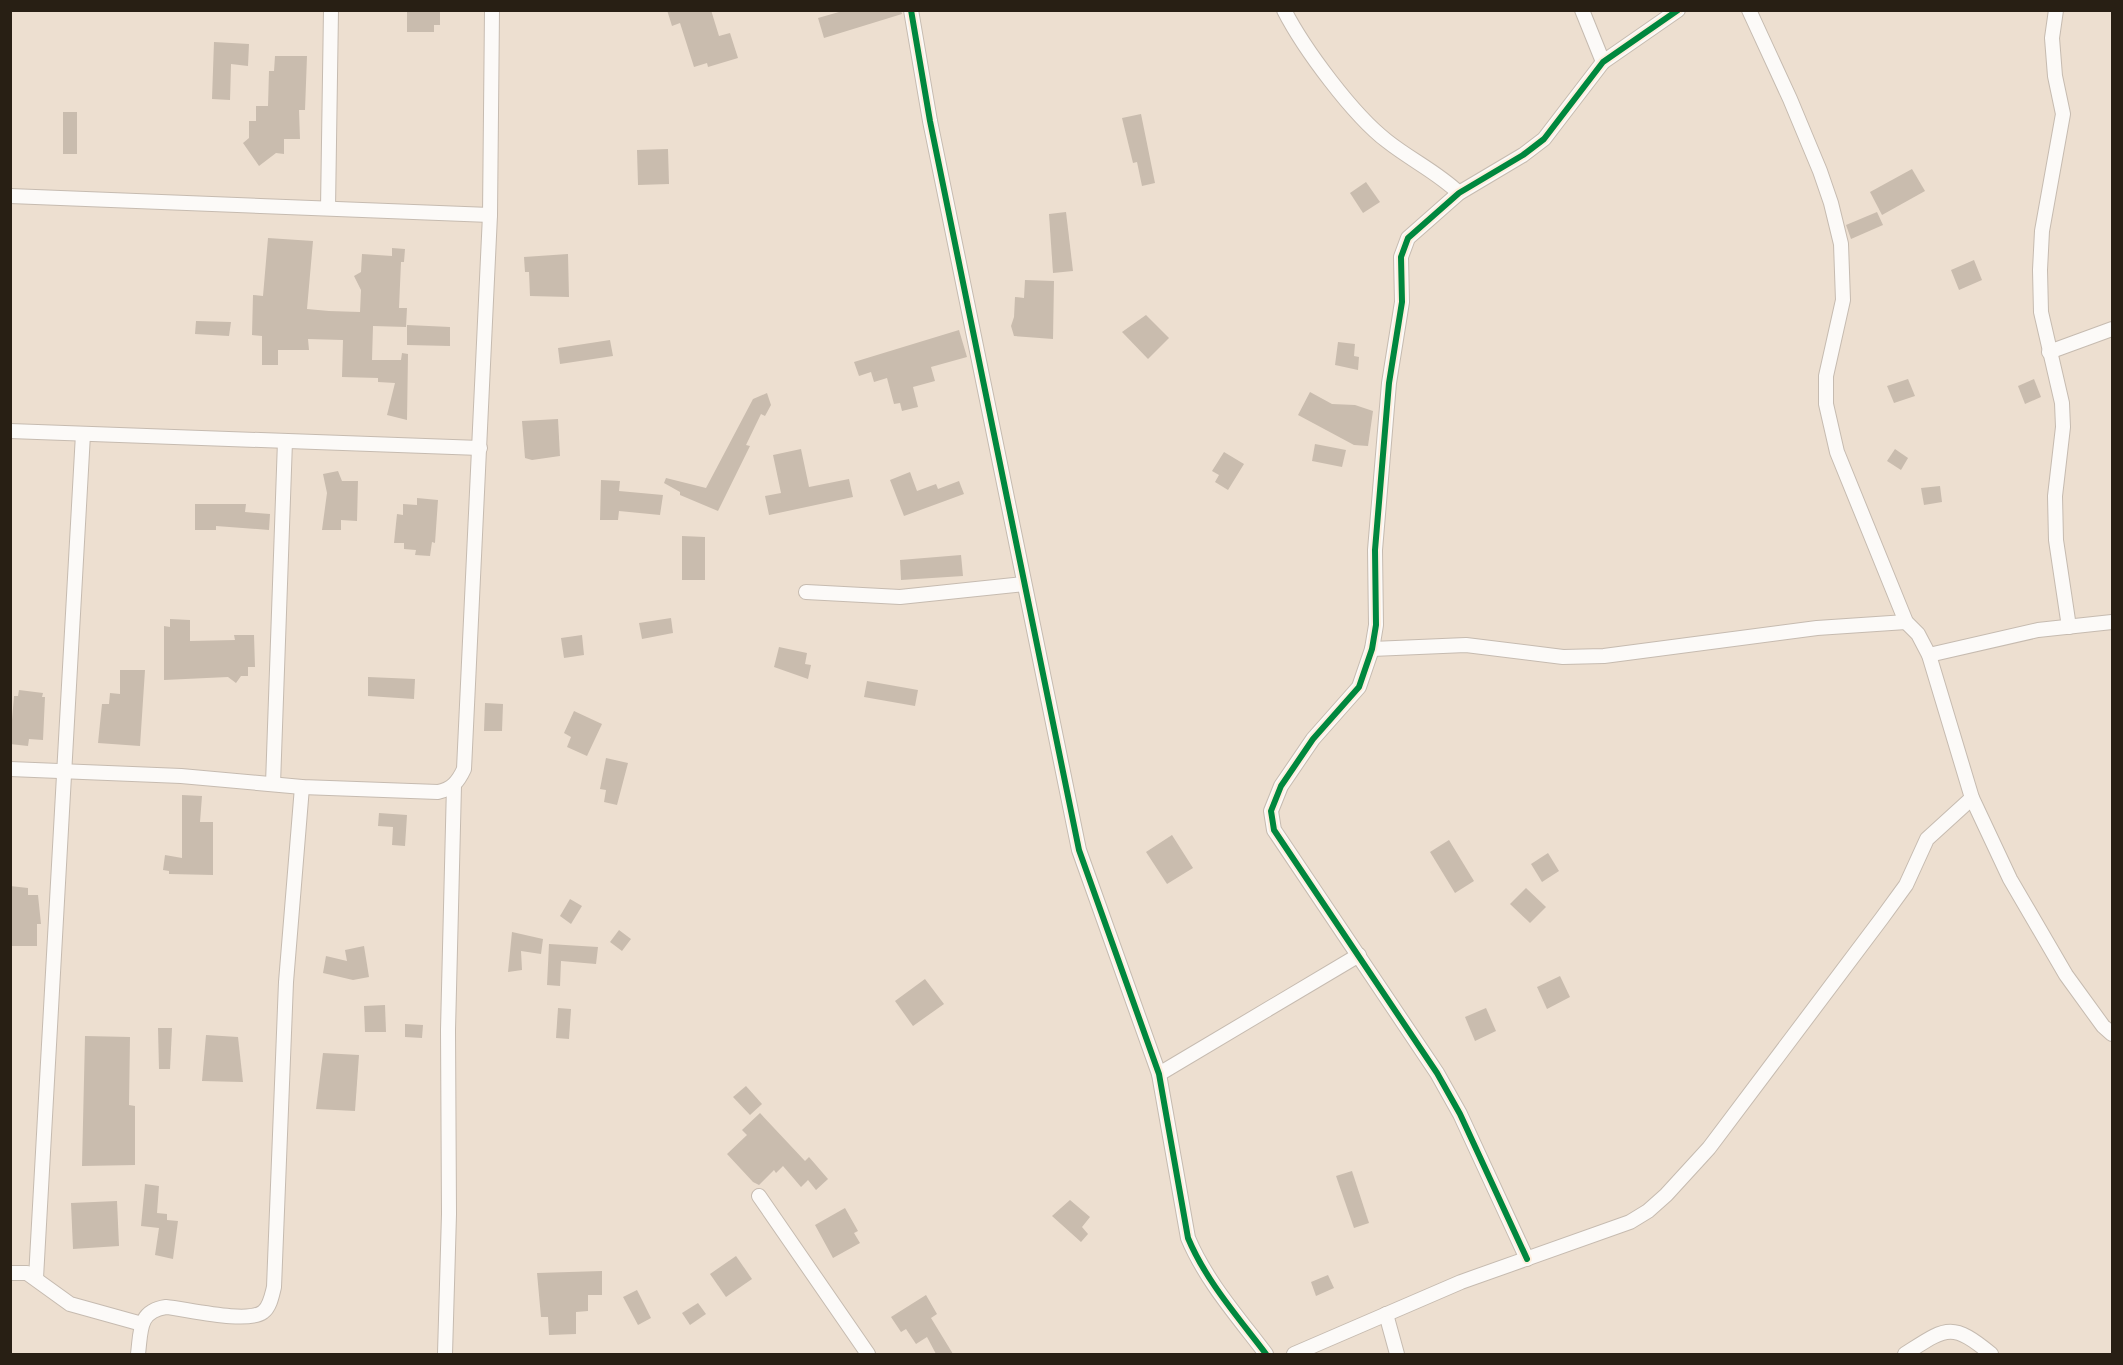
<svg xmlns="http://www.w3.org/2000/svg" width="2123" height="1365" font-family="'Sofia Sans Condensed',sans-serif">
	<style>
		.building { fill: #c9bcae }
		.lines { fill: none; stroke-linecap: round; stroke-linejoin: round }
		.minor-casing { stroke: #c6bbb0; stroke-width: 16 }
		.minor { stroke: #fcfaf8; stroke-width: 14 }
		.cycleway-casing { stroke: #feeedd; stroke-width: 10 }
		.cycleway { stroke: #00873e; stroke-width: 6 }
	</style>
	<rect width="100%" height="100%" fill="#eddfd0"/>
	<!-- building -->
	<g class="building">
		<polygon points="407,10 440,10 440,25 434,25 434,32 407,32"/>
		<polygon points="667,10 711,10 719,36 730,33 738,58 708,67 707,63 694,67 680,23 672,26"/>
		<polygon points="846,10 901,10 902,14 824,38 818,18"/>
		<polygon points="214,42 249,44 248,66 231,64 230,100 212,99"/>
		<polygon points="275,56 307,56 305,110 299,110 300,139 284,139 284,154 276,153 259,166 243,143 249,138 249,121 256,121 256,106 268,106 269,71 274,71"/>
		<rect x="63" y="112" width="14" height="42"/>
		<polygon points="1141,114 1155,183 1142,186 1137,162 1133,163 1122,118"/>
		<polygon points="668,149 669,184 638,185 637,150"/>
		<polygon points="1912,169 1925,191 1882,215 1870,192"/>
		<polygon points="1366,182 1380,202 1363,213 1350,193"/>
		<polygon points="1066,212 1073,271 1053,273 1049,214"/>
		<polygon points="1877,212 1883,225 1851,239 1846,225"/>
		<polygon points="268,238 313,241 307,309 329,311 360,312 361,290 354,276 361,272 362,254 392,256 392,248 405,249 404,262 401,262 399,308 407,308 406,327 373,326 372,360 401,360 402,353 408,354 407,420 387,415 395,383 378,382 378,378 342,377 343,340 308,339 309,350 278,350 278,365 262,365 262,336 252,335 253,295 263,296"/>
		<polygon points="568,254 569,297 530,296 529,272 525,272 524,257"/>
		<polygon points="1974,260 1982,280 1959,290 1951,270"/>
		<polygon points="1025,280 1054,281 1053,339 1014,336 1011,326 1014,317 1015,297 1024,298"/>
		<polygon points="1146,315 1169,338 1148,359 1122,332"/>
		<polygon points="196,321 231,322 229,336 195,334"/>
		<polygon points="407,325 450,327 450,346 407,345"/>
		<polygon points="959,330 967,357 931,367 935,381 913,387 918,407 902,411 900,403 894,404 887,378 874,382 871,372 859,376 854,362"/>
		<polygon points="610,340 613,356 560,364 558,348"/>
		<polygon points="1338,342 1355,344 1354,356 1359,357 1358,370 1335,365"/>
		<polygon points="1908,379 1915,396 1894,403 1887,386"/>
		<polygon points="2034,379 2041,397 2025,404 2018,386"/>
		<polygon points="1310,392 1332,404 1355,405 1373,411 1368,446 1354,445 1298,415"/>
		<polygon points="767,393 771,405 765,416 761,414 746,445 750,446 718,511 680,495 680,492 664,483 666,478 706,488 753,399"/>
		<polygon points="558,419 560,456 532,460 525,458 522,421"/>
		<polygon points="1315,444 1346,450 1342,467 1312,461"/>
		<polygon points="801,449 809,487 849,479 853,497 769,515 765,496 781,493 773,455"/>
		<polygon points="1895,449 1908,458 1901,470 1887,461"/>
		<polygon points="1224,452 1244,464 1228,490 1215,482 1219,475 1212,471"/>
		<polygon points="338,471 342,481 358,481 357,521 341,520 341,530 322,530 327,493 323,474"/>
		<polygon points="910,472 917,491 936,484 938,489 959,481 964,494 904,516 890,480"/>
		<polygon points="601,480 620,481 619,491 663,495 660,515 619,511 618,520 600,520"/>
		<polygon points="1940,486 1942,502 1924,505 1921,488"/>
		<polygon points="417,498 438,500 435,543 432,542 430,556 415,555 416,550 404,549 404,543 394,543 397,514 403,515 403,504 417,505"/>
		<polygon points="195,504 246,504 245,512 270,514 269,530 216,526 216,530 195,530"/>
		<polygon points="682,536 705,537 705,580 682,580"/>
		<polygon points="961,555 963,576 901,580 900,560"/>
		<polygon points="671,618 673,633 642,639 639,623"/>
		<polygon points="170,619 190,620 190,641 235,640 234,635 254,635 255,667 248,667 248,676 241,676 236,683 228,677 164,680 164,626 170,627"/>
		<polygon points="582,635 584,655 564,658 561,638"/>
		<polygon points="779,647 807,653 805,664 811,665 808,679 774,667"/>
		<polygon points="120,670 145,670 140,746 98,743 102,704 109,704 110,693 120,694"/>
		<polygon points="368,677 415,679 414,699 368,696"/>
		<polygon points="867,681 918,690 915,706 864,697"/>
		<polygon points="19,690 43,693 42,697 45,697 43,740 29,739 28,746 10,744 14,696 18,696"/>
		<polygon points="485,703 503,704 502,731 484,731"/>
		<polygon points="574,711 602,724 587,756 567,747 571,737 564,733"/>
		<polygon points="606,758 628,763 617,805 604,802 606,790 600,789"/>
		<polygon points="182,795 202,796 200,822 213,822 213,875 169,874 169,871 163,870 165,855 182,858"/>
		<polygon points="379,813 407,815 405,846 392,845 393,827 378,826"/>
		<polygon points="1172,835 1193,868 1167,884 1146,852"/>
		<polygon points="1449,840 1474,881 1455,893 1430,852"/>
		<polygon points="1548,853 1559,871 1542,882 1531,864"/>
		<polygon points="10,886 28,888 28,895 38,895 41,924 37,924 37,946 10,946"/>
		<polygon points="1526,888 1546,907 1530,923 1510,904"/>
		<polygon points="570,899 582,906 571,924 560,916"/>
		<polygon points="619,930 631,939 622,951 610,942"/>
		<polygon points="512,932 543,939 541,954 521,951 522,970 508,972"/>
		<polygon points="549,944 598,947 596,964 561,961 560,986 547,985"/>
		<polygon points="364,946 369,977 353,980 323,973 326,956 347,961 345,950"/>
		<polygon points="1560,976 1570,997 1547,1009 1537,987"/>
		<polygon points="925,979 944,1004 913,1026 895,1001"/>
		<polygon points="385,1005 386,1032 365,1032 364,1006"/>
		<polygon points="558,1008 571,1009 569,1039 556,1038"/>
		<polygon points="1486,1008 1496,1031 1475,1041 1465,1017"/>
		<polygon points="405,1024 423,1025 422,1038 405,1037"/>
		<polygon points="158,1028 172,1028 170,1069 159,1069"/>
		<polygon points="206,1035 238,1037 243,1082 202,1081"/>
		<polygon points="85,1036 130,1037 129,1105 135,1106 135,1165 82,1166"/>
		<polygon points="323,1053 359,1055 355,1111 316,1109"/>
		<polygon points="746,1086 762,1104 750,1115 733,1097"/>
		<polygon points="760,1113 805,1161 809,1157 828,1179 816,1190 808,1180 801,1187 783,1166 776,1173 774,1170 759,1185 753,1182 727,1154 747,1135 742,1130"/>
		<polygon points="1352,1171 1369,1223 1354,1228 1336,1176"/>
		<polygon points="145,1184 159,1186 157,1213 167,1214 167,1220 178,1221 173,1259 155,1255 159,1228 141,1226"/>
		<polygon points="1070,1200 1090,1217 1082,1227 1088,1234 1081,1242 1052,1216"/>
		<polygon points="117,1201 119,1246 73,1249 71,1203"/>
		<polygon points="845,1208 858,1231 854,1233 860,1243 833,1258 815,1225"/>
		<polygon points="736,1256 752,1279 726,1297 710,1274"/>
		<polygon points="602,1271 602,1295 588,1295 588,1311 576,1312 576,1334 549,1335 548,1317 541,1317 537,1273"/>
		<polygon points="1328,1275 1334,1288 1316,1296 1311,1282"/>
		<polygon points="637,1290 651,1318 638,1325 623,1297"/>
		<polygon points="926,1295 937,1314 931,1318 953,1354 936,1354 927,1337 916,1344 906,1329 901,1332 891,1317"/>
		<polygon points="698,1303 706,1314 690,1325 682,1313"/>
	</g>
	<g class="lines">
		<defs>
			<g id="minor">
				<path d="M911,10L930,121L1079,850L1159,1074L1188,1238C1206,1281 1238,1317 1266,1354"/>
				<path d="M1284,10C1304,49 1353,115 1387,141C1411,160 1437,172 1459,193"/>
				<polyline points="1582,10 1603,62"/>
				<polyline points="1749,10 1790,99 1820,171 1831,203 1841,244 1843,300 1826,376 1826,404 1837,452 1906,622 1918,634 1929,655 1972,798 2010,879 2066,975 2103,1026 2112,1034"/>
				<polyline points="2056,10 2052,38 2055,76 2063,114 2042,231 2040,270 2041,312 2062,403 2063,427 2055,496 2056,540 2069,627"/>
				<polyline points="10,196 490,215"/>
				<polyline points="328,208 331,10"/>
				<polyline points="2049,352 2112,329"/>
				<polyline points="10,431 480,448"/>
				<polyline points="806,592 900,597 1024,584"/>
				<polyline points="1372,649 1466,645 1563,657 1604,656 1817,628 1906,622"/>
				<polyline points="1929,655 2038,630 2112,622"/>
				<path d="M10,769L181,776L302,787L438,792C452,789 458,782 464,769L490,215L492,10"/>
				<polyline points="273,784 285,441"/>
				<polyline points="1159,1074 1359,955"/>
				<polyline points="759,1196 868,1354"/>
				<polyline points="1527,1259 1460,1114 1437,1073 1274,830 1271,811 1281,786 1313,739 1359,687 1372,649 1376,625 1375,550 1389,383 1402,302 1401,257 1408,238 1459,193 1523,155 1544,139 1603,62 1678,10"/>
				<polyline points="10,1273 27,1273 70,1304 142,1324"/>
				<polyline points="36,1278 83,434"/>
				<polyline points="1386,1314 1397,1354"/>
				<path d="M138,1354C141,1331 138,1311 166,1307C187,1309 247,1324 263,1312C270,1307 272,1295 274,1287L286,982L302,787"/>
				<polyline points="445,1354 449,1214 448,1030 454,785"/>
				<polyline points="1294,1354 1461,1282 1630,1222 1648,1211 1666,1195 1709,1148 1882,918 1906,885 1927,839 1972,798"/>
				<path d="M1905,1354C1946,1328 1951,1321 1991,1354"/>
			</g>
		</defs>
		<!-- minor casing -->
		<use href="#minor" class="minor-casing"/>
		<!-- minor -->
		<use href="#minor" class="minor"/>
		<defs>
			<g id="cycleway">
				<path d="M911,10L930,121L1079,850L1159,1074L1188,1238C1206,1281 1238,1317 1266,1354"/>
				<polyline points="1527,1259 1460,1114 1437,1073 1274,830 1271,811 1281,786 1313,739 1359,687 1372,649 1376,625 1375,550 1389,383 1402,302 1401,257 1408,238 1459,193 1523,155 1544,139 1603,62 1678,10"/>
			</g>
		</defs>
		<!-- cycleway casing -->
		<use href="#cycleway" class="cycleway-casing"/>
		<!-- cycleway -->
		<use href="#cycleway" class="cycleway"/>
	</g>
	<!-- border -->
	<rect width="2123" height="1365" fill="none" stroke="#281f14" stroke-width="24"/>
</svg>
